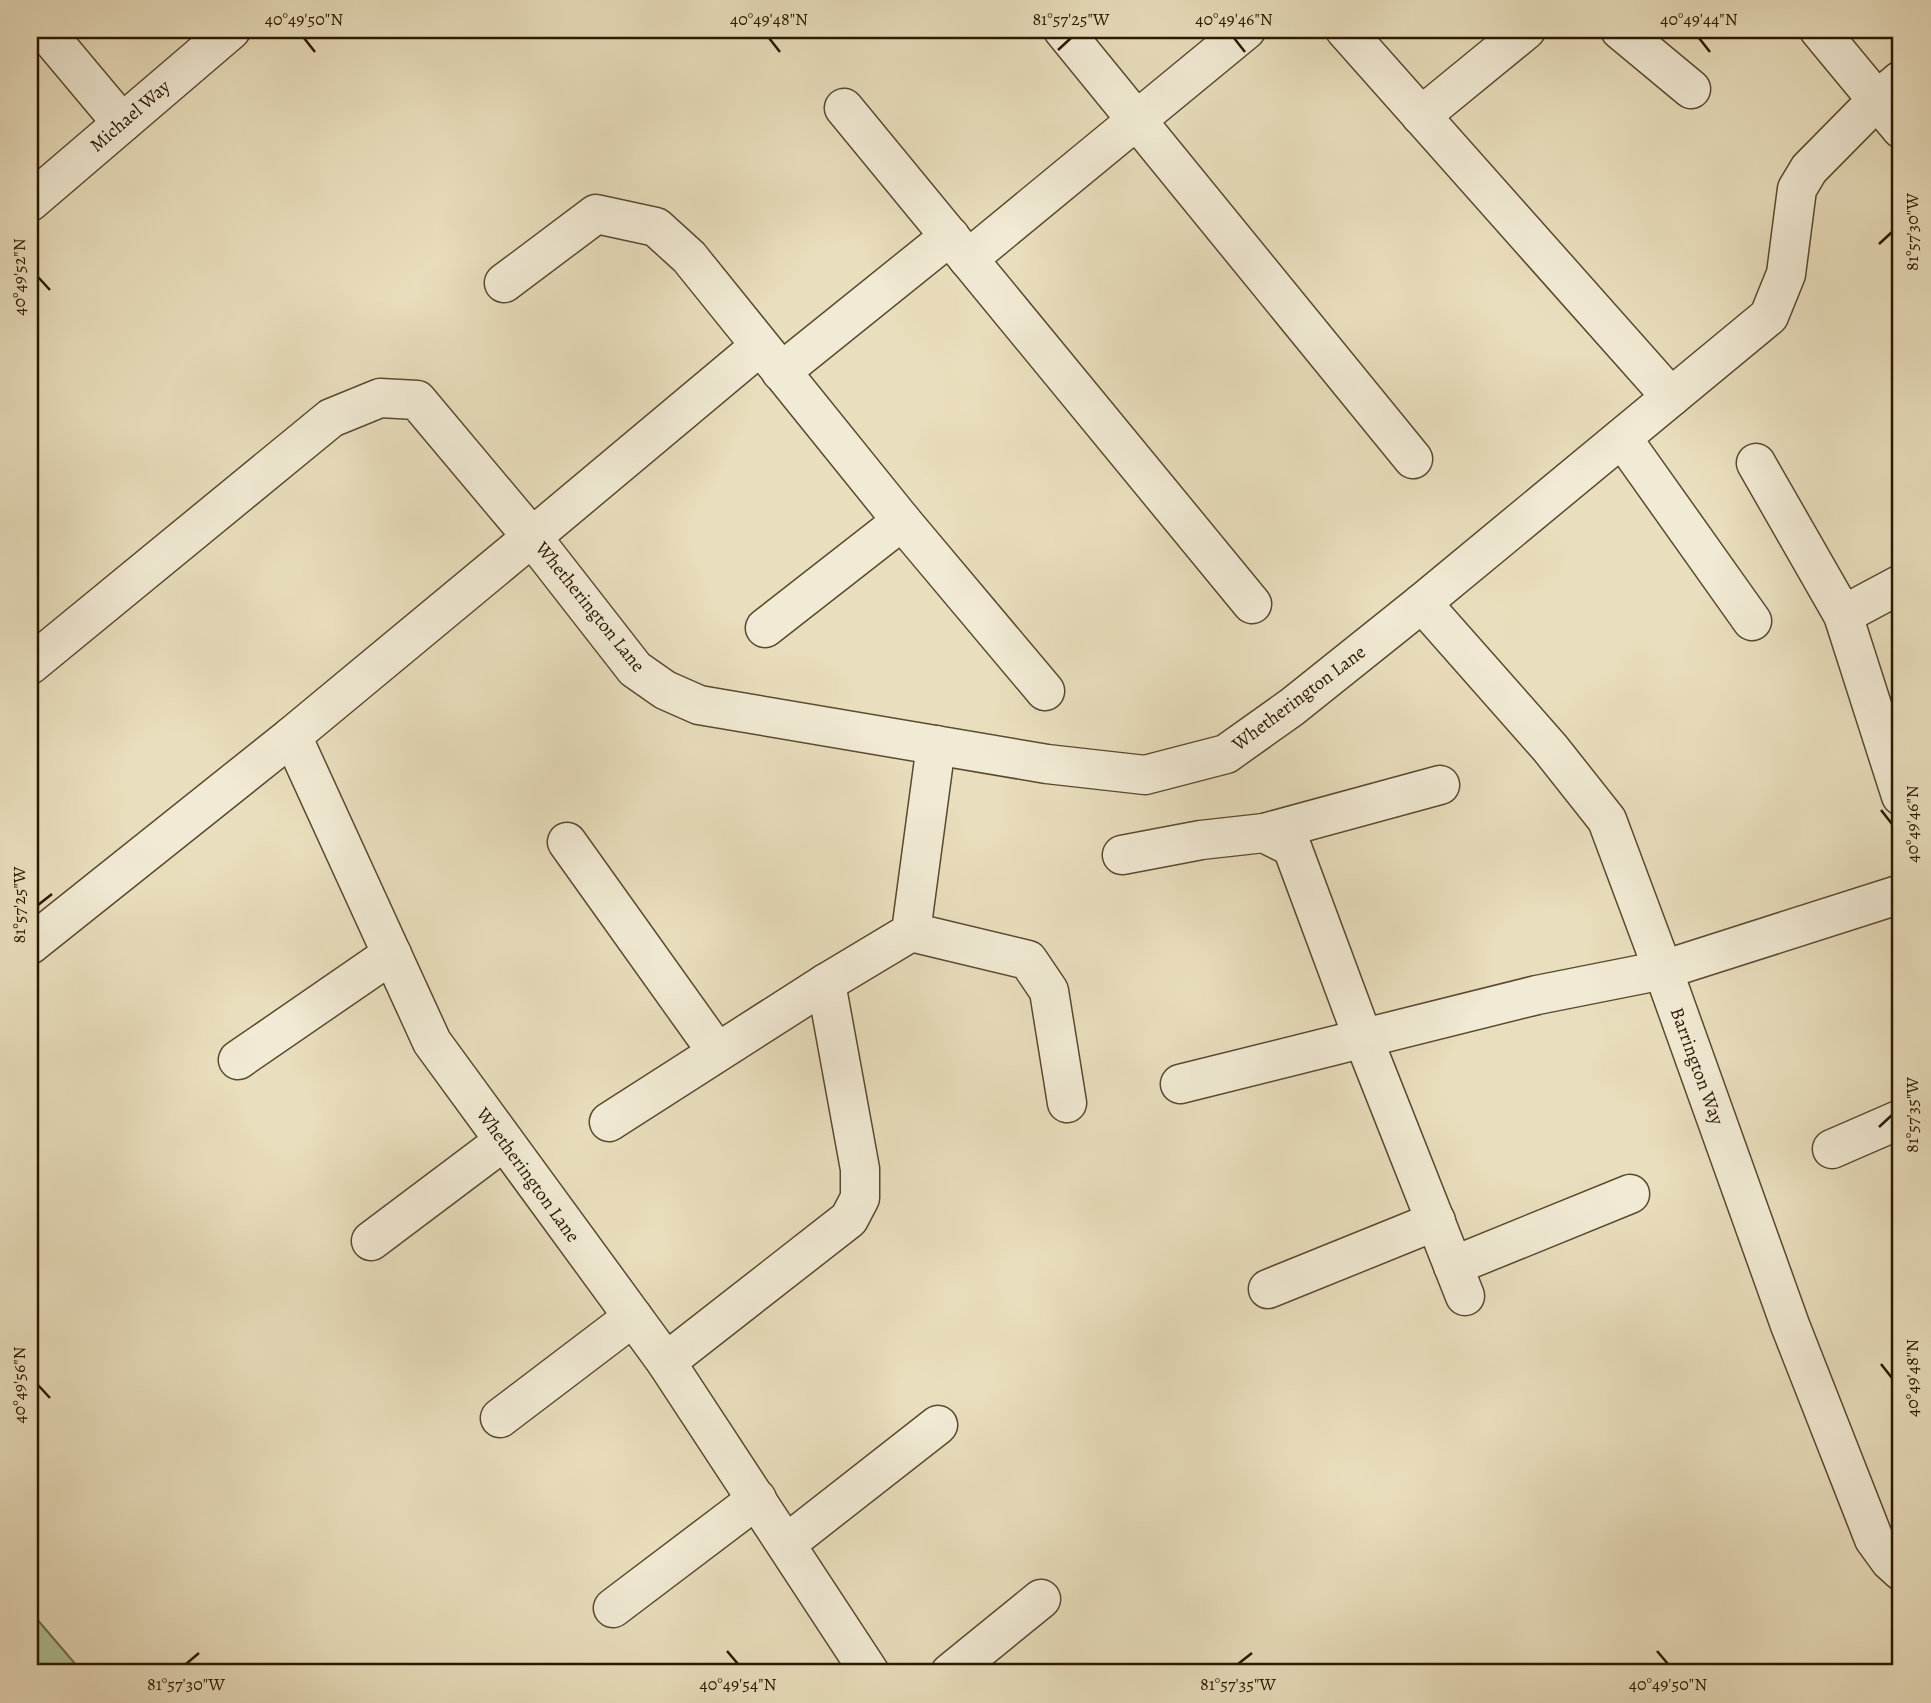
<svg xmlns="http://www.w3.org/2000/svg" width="1931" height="1703" font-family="Alegreya,serif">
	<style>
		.green { fill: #b0c295; stroke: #6e6c4a; stroke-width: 2 }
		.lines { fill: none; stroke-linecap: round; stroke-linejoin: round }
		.minor-casing { stroke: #5a492f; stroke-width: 41 }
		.minor { stroke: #f1ead4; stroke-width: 38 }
		.ticks { fill: none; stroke: #2b1700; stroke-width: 2.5 }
		.labels { text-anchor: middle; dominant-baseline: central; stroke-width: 5; stroke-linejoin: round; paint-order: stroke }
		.street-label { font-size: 19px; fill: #2b1700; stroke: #f1ead4 }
		.neatline { fill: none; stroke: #2b1700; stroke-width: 2.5 }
		.ticks-label { font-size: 18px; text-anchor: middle; fill: #2b1700 }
	</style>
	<rect width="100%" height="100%" fill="#e9debd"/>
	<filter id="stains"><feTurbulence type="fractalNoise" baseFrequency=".00286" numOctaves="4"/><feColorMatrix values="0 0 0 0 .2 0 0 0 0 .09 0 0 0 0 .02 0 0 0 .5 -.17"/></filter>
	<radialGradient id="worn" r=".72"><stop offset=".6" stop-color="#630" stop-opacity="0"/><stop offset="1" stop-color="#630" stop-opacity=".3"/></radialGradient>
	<!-- green -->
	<polygon class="green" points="30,1611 83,1673 30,1673"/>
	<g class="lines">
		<defs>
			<g id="minor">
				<polyline points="44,30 122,123"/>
				<polyline points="1063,30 1413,459"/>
				<polyline points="1345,30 1671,397"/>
				<polyline points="1620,30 1691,89"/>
				<polyline points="1819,30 1901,129"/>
				<polyline points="844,108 1252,604"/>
				<polyline points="1421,116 1526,30"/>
				<polyline points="30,202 231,30"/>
				<polyline points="968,259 1246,30"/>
				<polyline points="504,283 596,214 656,227 689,257 902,521 1045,691"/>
				<polyline points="781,372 950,236"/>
				<polyline points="1622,438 1752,621"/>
				<polyline points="1756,463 1843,615"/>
				<polyline points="1901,584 1843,615 1901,796"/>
				<polyline points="1422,603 1550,748 1607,820 1663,970 1790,1325 1874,1539 1890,1561 1901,1571"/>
				<polyline points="765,628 902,521"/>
				<polyline points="30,665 331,418 380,398 417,400 532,537 760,346"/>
				<polyline points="1264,833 1440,785"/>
				<polyline points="567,842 717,1052"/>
				<polyline points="1122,855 1201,840 1264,833 1292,847 1363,1038 1465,1296"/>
				<polyline points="911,932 1028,960 1049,991 1067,1103"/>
				<polyline points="30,945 292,736"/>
				<polyline points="238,1060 392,954"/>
				<polyline points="1180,1084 1537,995 1663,970 1901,894"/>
				<polyline points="609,1122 826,983"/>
				<polyline points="1832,1149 1901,1119"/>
				<polyline points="371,1241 504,1141"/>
				<polyline points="1453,1266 1630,1194"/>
				<polyline points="1268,1289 1436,1221"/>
				<polyline points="666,1362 849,1219 860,1198 860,1169 826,983 911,932 936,745"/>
				<polyline points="500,1418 633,1317"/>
				<polyline points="786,1544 938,1425"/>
				<polyline points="613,1608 757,1499"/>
				<polyline points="870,1673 666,1362 432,1042 292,736 532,537 635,669 665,690 699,705 1047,764 1145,775 1226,754 1292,707 1422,603 1769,316 1786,274 1797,189 1809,169 1877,100 1901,80"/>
				<polyline points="950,1673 1041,1599"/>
			</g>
		</defs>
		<!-- minor casing -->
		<use href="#minor" class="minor-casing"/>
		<!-- minor -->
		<use href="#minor" class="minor"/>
	</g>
	<!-- ticks -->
	<path class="ticks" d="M304,38L315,52M769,38L780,52M1234,38L1245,52M1699,38L1710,52M1058,50L1071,38M1879,244L1892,232M38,277L50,290M1881,810L1892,824M38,905L52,894M1879,1127L1892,1115M1881,1364L1892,1378M38,1385L50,1398M727,1651L738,1664M1657,1651L1668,1664M186,1664L199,1653M1238,1664L1252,1653"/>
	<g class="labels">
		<!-- street labels -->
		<g class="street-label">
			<text transform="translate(130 116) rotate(-41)">Michael Way</text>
			<text transform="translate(590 607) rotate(51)">Whetherington Lane</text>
			<text transform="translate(1299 698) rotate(-37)">Whetherington Lane</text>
			<text transform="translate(1697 1066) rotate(70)">Barrington Way</text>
			<text transform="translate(528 1175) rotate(54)">Whetherington Lane</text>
		</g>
	</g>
	<!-- margin -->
	<rect width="1931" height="1703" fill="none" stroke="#e9debd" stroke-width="77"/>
	<rect x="38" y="38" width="1854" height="1626" class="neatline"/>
	<g class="ticks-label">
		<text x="304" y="25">40°49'50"N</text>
		<text x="769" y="25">40°49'48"N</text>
		<text x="1071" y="25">81°57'25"W</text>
		<text x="1234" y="25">40°49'46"N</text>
		<text x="1699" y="25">40°49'44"N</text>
		<text transform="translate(1912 232) rotate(-90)" y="6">81°57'30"W</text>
		<text transform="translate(19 277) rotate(-90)" y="6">40°49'52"N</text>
		<text transform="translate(1912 824) rotate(-90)" y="6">40°49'46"N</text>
		<text transform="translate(19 905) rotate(-90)" y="6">81°57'25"W</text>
		<text transform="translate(1912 1115) rotate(-90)" y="6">81°57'35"W</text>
		<text transform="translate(1912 1378) rotate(-90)" y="6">40°49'48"N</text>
		<text transform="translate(19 1385) rotate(-90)" y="6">40°49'56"N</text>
		<text x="186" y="1690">81°57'30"W</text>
		<text x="738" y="1690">40°49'54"N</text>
		<text x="1238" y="1690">81°57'35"W</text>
		<text x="1668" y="1690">40°49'50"N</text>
	</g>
	<rect width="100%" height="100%" filter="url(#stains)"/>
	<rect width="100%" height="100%" fill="url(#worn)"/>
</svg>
